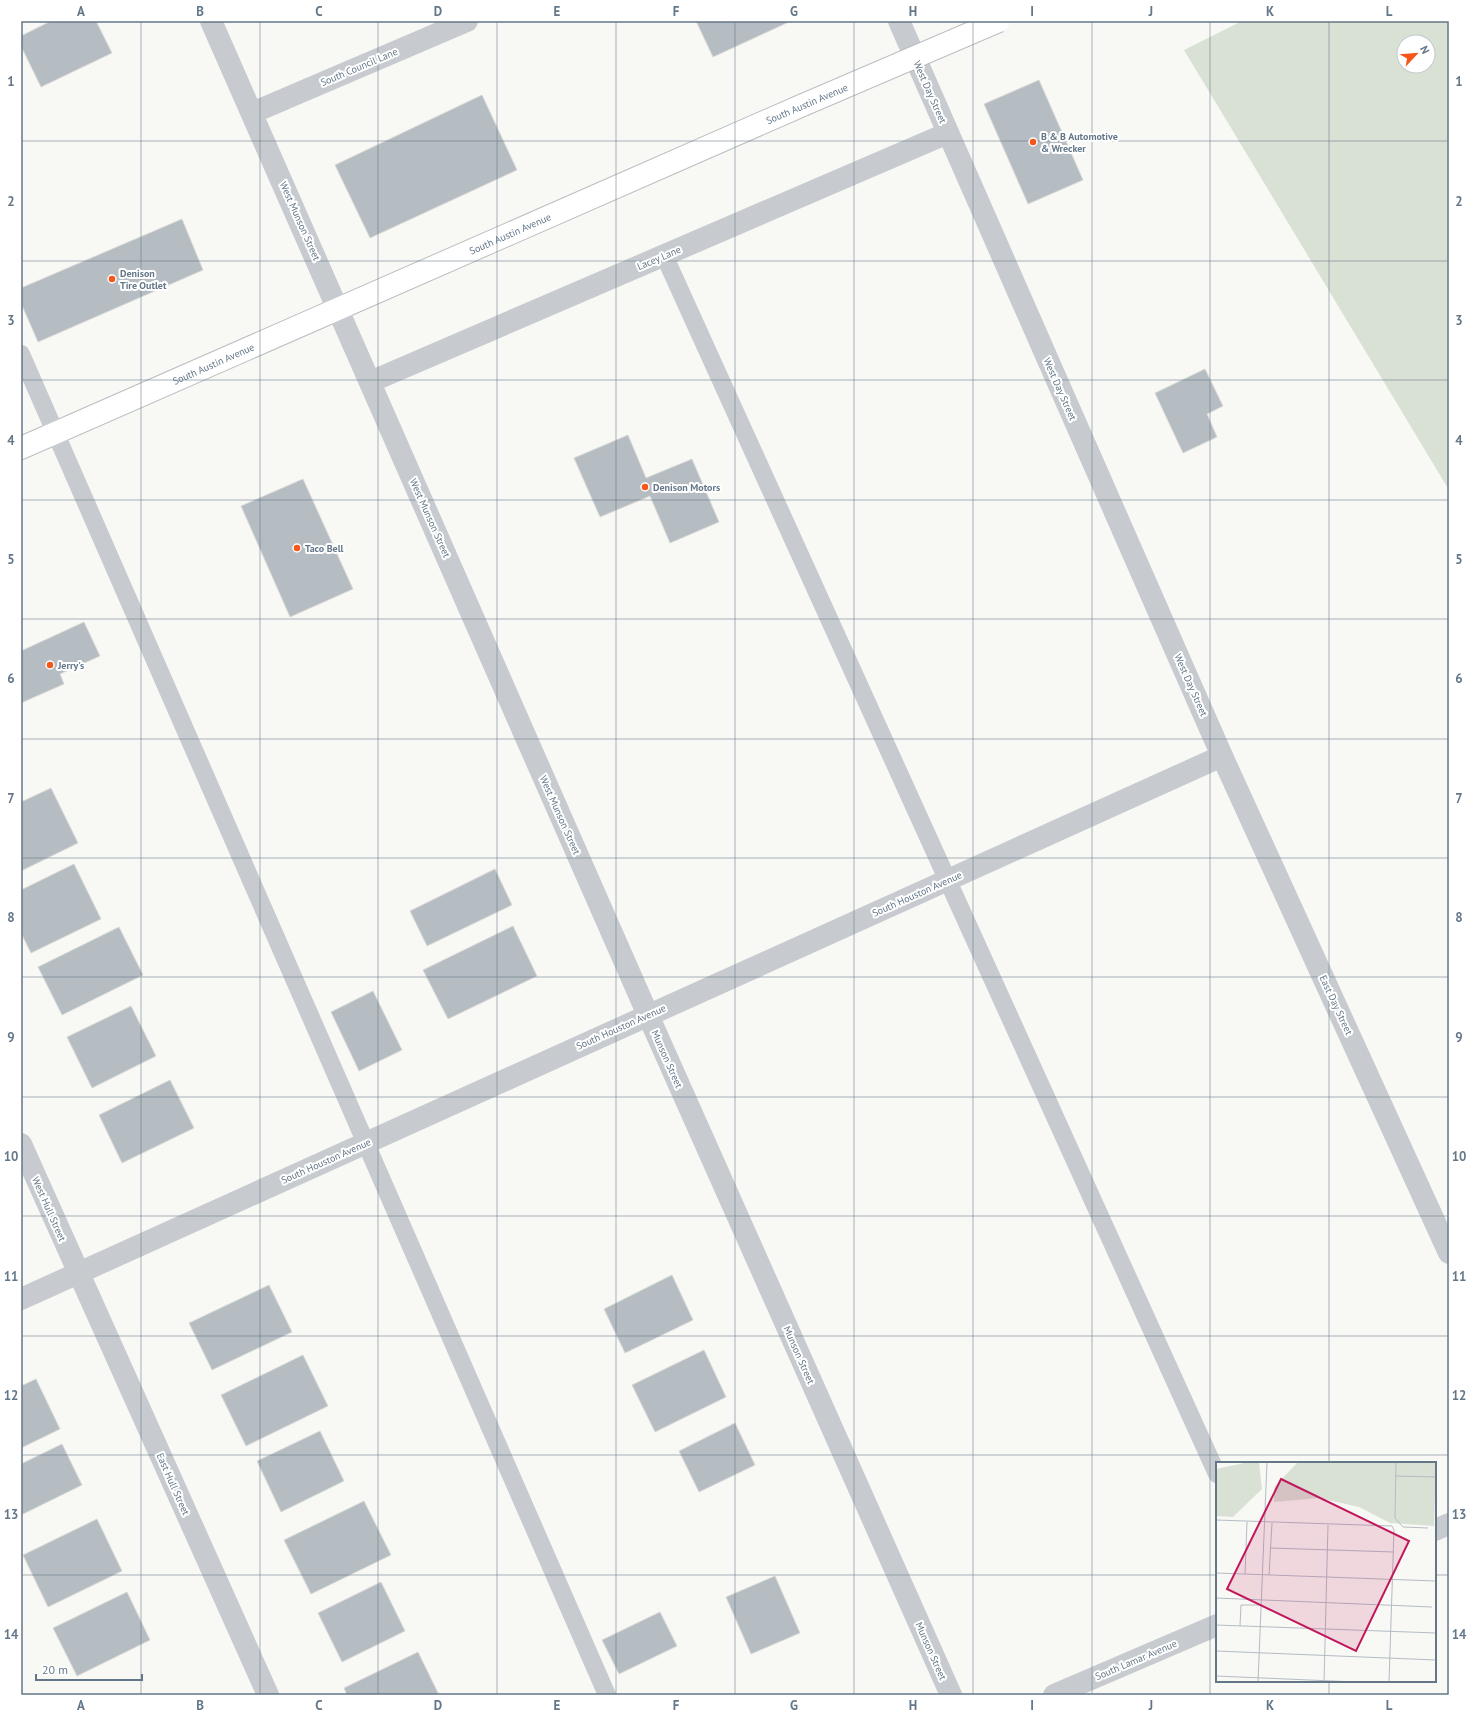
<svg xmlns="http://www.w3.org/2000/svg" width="1470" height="1716" font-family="'PT Sans',sans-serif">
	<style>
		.green { fill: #d9e1d5; fill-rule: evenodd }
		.building { fill: #b5bcc2; stroke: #dadad7 }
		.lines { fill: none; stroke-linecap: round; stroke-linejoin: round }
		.trunk-casing { stroke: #bbbec1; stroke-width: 24 }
		.service { stroke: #c7cbcf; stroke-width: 18 }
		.minor { stroke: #c7cbcf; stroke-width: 22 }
		.tertiary { stroke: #c7cbcf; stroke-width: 22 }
		.trunk { stroke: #fff; stroke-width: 22 }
		.trunk-bridge-casing { stroke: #bbbec1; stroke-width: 24; stroke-linecap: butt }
		.trunk-bridge { stroke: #fff; stroke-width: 22 }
		.grid { fill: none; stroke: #647789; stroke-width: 1; stroke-opacity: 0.55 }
		.poi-dot { fill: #f45719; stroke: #fff; stroke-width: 1.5 }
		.labels { text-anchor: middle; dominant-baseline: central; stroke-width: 4; stroke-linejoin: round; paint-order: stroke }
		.street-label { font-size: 10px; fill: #647789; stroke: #fff }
		.poi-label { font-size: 10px; font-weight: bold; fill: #647789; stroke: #fff; text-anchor: start }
		.inset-road { fill: none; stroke: #b4bcc4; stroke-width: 1 }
		.view { fill: #c2185b; fill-opacity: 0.15; stroke: #c2185b; stroke-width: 2 }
		.inset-edge { fill: none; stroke: #647789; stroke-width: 2 }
		.neatline { fill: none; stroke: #647789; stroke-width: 1.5 }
		.grid-label { font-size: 13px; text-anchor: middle; font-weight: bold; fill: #647789 }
	</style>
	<rect width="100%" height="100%" fill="#f8f8f5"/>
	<!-- green -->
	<path class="green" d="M1242,21H1449V490L1184,50ZM1404,42H1428V66H1404Z"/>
	<!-- building -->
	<g class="building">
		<polygon points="51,21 96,21 112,53 41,87 21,46 21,36"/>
		<polygon points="696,21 791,21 713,57"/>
		<polygon points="1039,80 1083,180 1028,204 984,104"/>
		<polygon points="482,95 517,170 370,238 335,165"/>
		<polygon points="182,219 203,270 38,342 21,303 21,288"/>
		<polygon points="1205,369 1223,406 1207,414 1217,437 1183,453 1155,393"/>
		<polygon points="628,435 646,478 692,459 719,522 670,543 650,496 600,517 574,458"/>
		<polygon points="303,479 353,589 290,617 241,506"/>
		<polygon points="84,622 100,656 60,674 64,684 21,703 21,651"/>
		<polygon points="51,788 78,843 21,871 21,802"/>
		<polygon points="74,864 101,919 31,953 21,933 21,890"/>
		<polygon points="495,869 512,905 427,946 410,911"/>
		<polygon points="513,926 537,976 448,1019 423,970"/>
		<polygon points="119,927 143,975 62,1015 38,967"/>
		<polygon points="373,991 402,1050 359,1071 331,1012"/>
		<polygon points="131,1006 156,1056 92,1088 67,1037"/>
		<polygon points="170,1080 194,1128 122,1163 99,1115"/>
		<polygon points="672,1275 693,1320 625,1353 604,1309"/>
		<polygon points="269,1285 292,1332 212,1370 189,1323"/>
		<polygon points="704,1350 726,1397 655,1432 632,1385"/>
		<polygon points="303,1355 328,1406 246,1446 221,1395"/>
		<polygon points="36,1379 60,1429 21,1448 21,1386"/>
		<polygon points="735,1423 755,1465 699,1492 679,1451"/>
		<polygon points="320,1431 344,1481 281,1512 257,1461"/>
		<polygon points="62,1444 82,1485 21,1515 21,1464"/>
		<polygon points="364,1501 391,1555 311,1594 284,1540"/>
		<polygon points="97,1519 122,1571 48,1607 23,1555"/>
		<polygon points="775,1576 800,1633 751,1654 726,1597"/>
		<polygon points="381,1582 405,1631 342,1662 318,1613"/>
		<polygon points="127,1592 150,1640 77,1676 53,1628"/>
		<polygon points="660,1612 677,1646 619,1674 602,1640"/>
		<polygon points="418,1652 439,1695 347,1695 344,1688"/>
	</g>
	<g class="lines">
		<defs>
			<g id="trunk">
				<path id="s1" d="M21,448L803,105"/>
			</g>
		</defs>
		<!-- trunk casing -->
		<use href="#trunk" class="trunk-casing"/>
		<!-- service -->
		<g class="service">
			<polyline points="664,255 1217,1474"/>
			<polyline points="21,354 607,1695"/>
		</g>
		<!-- minor -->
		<g class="minor">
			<polyline points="211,21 648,1015 951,1695"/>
			<polyline points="252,113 467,21"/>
			<polyline points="370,382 948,133"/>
			<polyline points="21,1144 268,1695"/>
			<polyline points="21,1299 1222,756 1449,1253"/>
			<polyline points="1435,1530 1449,1524"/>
			<polyline points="1054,1695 1217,1625"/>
		</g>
		<!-- tertiary -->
		<polyline class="tertiary" points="899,21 1222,756"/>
		<!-- trunk -->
		<use href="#trunk" class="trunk"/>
		<defs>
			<polyline id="trunk-bridge" points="803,105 999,21"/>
		</defs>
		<!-- trunk-bridge casing -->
		<use href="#trunk-bridge" class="trunk-bridge-casing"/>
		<!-- trunk-bridge -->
		<use href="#trunk-bridge" class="trunk-bridge"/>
	</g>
	<!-- grid -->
	<path class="grid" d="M141,21V1695M260,21V1695M378,21V1695M497,21V1695M616,21V1695M735,21V1695M854,21V1695M973,21V1695M1092,21V1695M1210,21V1695M1329,21V1463M21,141H1449M21,261H1449M21,380H1449M21,500H1449M21,619H1449M21,739H1449M21,858H1449M21,977H1449M21,1097H1449M21,1216H1449M21,1336H1449M21,1455H1449M21,1575H1217M1435,1575H1449M1329,1681V1695"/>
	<!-- markers -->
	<g class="poi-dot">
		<circle cx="1033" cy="142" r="4"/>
		<circle cx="112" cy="279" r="4"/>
		<circle cx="645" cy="487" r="4"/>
		<circle cx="297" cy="548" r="4"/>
		<circle cx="50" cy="665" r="4"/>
	</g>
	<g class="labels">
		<!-- street labels -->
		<g class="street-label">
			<text transform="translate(359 67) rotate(-23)">South Council Lane</text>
			<text transform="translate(930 92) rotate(66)">West Day Street</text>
			<text transform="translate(807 104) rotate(-23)">South Austin Avenue</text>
			<text transform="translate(300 221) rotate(66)">West Munson Street</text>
			<text stroke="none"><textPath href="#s1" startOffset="534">South Austin Avenue</textPath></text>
			<text transform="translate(659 258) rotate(-23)">Lacey Lane</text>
			<text stroke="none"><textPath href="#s1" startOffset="210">South Austin Avenue</textPath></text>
			<text transform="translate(1060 389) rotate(66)">West Day Street</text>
			<text transform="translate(430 518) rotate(66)">West Munson Street</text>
			<text transform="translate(1191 685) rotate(66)">West Day Street</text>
			<text transform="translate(560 815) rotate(66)">West Munson Street</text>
			<text transform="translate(917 894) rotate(-24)">South Houston Avenue</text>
			<text transform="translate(1336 1005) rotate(65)">East Day Street</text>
			<text transform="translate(621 1027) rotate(-24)">South Houston Avenue</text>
			<text transform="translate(667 1059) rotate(66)">Munson Street</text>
			<text transform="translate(326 1161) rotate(-24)">South Houston Avenue</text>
			<text transform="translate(49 1209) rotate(66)">West Hull Street</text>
			<text transform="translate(799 1355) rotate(66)">Munson Street</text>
			<text transform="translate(173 1484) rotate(66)">East Hull Street</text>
			<text transform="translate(931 1651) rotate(66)">Munson Street</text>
			<text transform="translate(1136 1660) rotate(-23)">South Lamar Avenue</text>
		</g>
		<!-- poi labels -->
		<g class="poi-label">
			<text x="1041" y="136">B &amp; B Automotive<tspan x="1041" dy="12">&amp; Wrecker</tspan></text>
			<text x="120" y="273">Denison<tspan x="120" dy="12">Tire Outlet</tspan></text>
			<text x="653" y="487">Denison Motors</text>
			<text x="305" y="548">Taco Bell</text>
			<text x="58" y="665">Jerry's</text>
		</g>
	</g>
	<!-- overview -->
	<g transform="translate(1216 1462)">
		<rect width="220" height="220" fill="#f8f8f5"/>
		<path d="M33,0H43L46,27L17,55L0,54V7ZM82,0H220L218,64L174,61L143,45L103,36L58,40V25Z" fill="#d9e1d5"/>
		<path class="inset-road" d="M180,0L179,56L187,65L212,66M179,14L220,15M0,58L176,64L178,68L173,220M55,86L178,90M0,111L220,119M29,112L31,60M53,113L56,61M0,136L216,145M0,163L220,171M24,164L25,143H45M0,189L220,198M0,214L140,220M42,220L51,0M108,220L112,63"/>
		<path class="view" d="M65,17L193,79L140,189L11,127Z"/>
		<rect width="220" height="220" class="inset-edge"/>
	</g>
	<!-- border -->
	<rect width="1470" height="1716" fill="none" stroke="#ffffff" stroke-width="44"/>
	<!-- north arrow -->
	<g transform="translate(1416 54) rotate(64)"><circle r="19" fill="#ffffff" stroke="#c1c9d0"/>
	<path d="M0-3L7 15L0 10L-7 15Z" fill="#f45719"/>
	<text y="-6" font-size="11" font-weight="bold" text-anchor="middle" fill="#647789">N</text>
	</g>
	<!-- scale -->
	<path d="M36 1674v6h106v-6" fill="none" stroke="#647789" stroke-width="2"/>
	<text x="42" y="1674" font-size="12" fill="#647789" stroke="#ffffff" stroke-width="3" paint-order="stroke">20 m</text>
	<rect x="22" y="22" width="1426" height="1672" class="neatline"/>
	<g class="grid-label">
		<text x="81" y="16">A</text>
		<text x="200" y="16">B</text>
		<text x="319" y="16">C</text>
		<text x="438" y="16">D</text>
		<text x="557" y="16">E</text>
		<text x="676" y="16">F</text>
		<text x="794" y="16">G</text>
		<text x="913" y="16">H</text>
		<text x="1032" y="16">I</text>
		<text x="1151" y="16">J</text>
		<text x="1270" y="16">K</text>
		<text x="1389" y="16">L</text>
		<text x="11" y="86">1</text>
		<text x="1459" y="86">1</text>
		<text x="11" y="206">2</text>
		<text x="1459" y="206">2</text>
		<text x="11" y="325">3</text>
		<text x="1459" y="325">3</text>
		<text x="11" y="445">4</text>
		<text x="1459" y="445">4</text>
		<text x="11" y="564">5</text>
		<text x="1459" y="564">5</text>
		<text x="11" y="683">6</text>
		<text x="1459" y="683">6</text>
		<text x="11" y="803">7</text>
		<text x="1459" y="803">7</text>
		<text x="11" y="922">8</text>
		<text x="1459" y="922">8</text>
		<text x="11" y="1042">9</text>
		<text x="1459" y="1042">9</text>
		<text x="11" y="1161">10</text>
		<text x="1459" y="1161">10</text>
		<text x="11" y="1281">11</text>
		<text x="1459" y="1281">11</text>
		<text x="11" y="1400">12</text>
		<text x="1459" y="1400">12</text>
		<text x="11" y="1519">13</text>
		<text x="1459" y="1519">13</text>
		<text x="11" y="1639">14</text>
		<text x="1459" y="1639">14</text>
		<text x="81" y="1710">A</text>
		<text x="200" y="1710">B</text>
		<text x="319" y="1710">C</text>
		<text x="438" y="1710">D</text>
		<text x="557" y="1710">E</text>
		<text x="676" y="1710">F</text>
		<text x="794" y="1710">G</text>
		<text x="913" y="1710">H</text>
		<text x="1032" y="1710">I</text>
		<text x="1151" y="1710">J</text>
		<text x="1270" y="1710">K</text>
		<text x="1389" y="1710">L</text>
	</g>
</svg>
